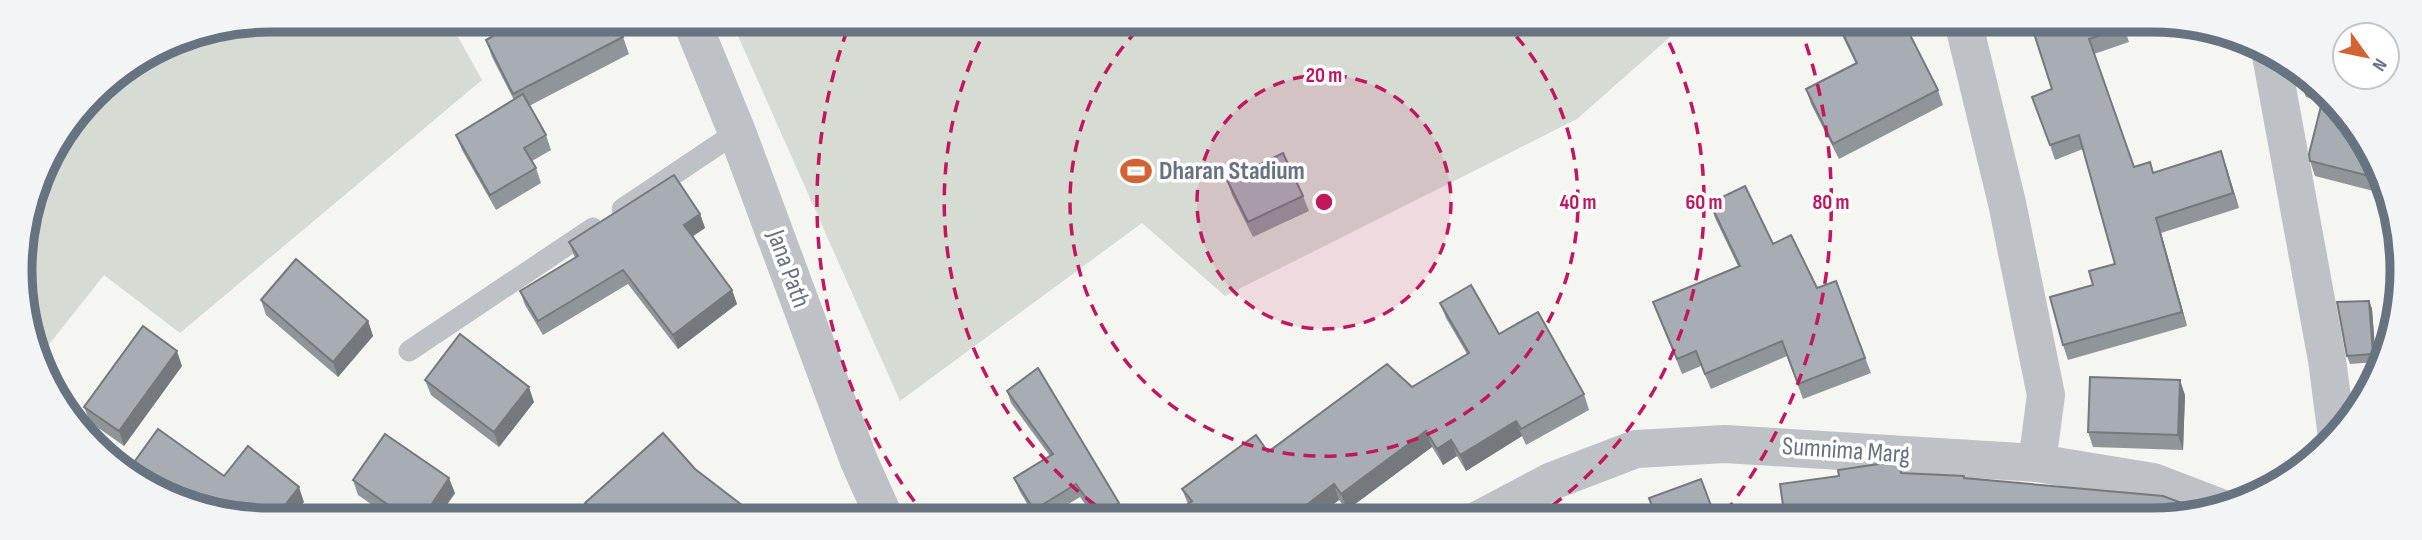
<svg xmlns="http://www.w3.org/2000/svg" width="2422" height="540" font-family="'Sofia Sans Condensed',sans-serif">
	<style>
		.green { fill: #d6dbd3 }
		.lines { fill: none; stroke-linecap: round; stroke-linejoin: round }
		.service { stroke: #bec1c5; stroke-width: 21 }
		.minor { stroke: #bec1c5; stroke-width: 38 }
		.wall { fill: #90959a }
		.shaded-wall { fill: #75797d }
		.building { fill: #a7adb3; stroke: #75797d; stroke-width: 2 }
		.ring { fill: none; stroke: #c2185b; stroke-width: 3.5; stroke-dasharray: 12 9 }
		.labels { text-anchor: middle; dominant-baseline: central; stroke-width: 7; stroke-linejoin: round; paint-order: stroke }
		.poi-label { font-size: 26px; font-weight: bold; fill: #677380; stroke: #fff; text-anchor: start }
		.street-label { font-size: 26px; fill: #677380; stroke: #fff }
		.rim { fill: none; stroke: #677380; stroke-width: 9 }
		.centre { fill: #c2185b; stroke: #fff; stroke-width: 3.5 }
		.ring-label { font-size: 21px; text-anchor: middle; font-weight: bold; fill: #c2185b; stroke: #fff; stroke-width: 7; stroke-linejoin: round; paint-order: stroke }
	</style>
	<rect width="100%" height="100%" fill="#f5f5f2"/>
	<!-- green -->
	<g class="green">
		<polygon points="270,19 448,19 482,80 180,333 104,275 39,357 28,335 20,253 45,159 104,82 174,38"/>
		<polygon points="731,20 1688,21 1577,119 1225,296 1142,223 900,401"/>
	</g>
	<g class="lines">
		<!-- service -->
		<g class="service">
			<polyline points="622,209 737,132"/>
			<polyline points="409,351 593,228"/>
		</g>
		<!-- minor -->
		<g class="minor">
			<polyline points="691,20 737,132 859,461 885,519"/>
			<polyline points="1963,21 2007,203 2046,395 2037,463"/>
			<polyline points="2270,50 2327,360 2337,437"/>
			<polyline points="1480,519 1552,481 1636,449 1725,444 2037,463 2153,482 2221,508"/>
		</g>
	</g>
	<!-- wall -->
	<g class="wall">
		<polygon points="498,20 614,20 623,37 629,54 529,106 546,135 551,150 532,161 536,168 541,183 496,210 462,150 456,135 514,100 492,57 486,40 505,30"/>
		<polygon points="1835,21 1924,21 1925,25 1909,33 1938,90 1943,105 1839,159 1811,104 1806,89 1856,64"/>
		<polygon points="2030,21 2122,21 2129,42 2094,54 2134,167 2154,173 2226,166 2239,208 2161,233 2187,326 2068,360 2063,345 2093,285 2115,264 2083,149 2055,160 2050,145 2052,89"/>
		<polygon points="2303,75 2351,118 2389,195 2315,176 2310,161 2322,103 2306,97 2300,82"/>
		<polygon points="1227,180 1303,196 1309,211 1253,237 1232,195"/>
		<polygon points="1710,203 1773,244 1817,288 1836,281 1871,373 1803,399 1787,356 1711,389 1701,366 1682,374 1653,302 1738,266 1715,218"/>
		<polygon points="700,214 705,228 692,236 732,290 737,304 678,349 628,284 543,335 525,305 520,291 575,258 569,242"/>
		<polygon points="261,300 368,321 373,336 338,377 266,315"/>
		<polygon points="2369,301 2372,309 2376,362 2350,364 2347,356"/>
		<polygon points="1440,303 1584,394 1589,410 1526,445 1522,436 1466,471 1457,456 1443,465 1432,447 1347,510 1339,500 1314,519 1168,519 1188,504 1182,489 1412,387 1467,354 1446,318"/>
		<polygon points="182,366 124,446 90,422 84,407"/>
		<polygon points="425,380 534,402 499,447 431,395"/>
		<polygon points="1007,391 1124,515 1119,519 1096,519 1080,497 1044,519 1036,519 1019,490 1014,478 1050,456 1011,403"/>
		<polygon points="2185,395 2183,450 2093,447 2088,432"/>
		<polygon points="695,469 760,519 592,519 590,518 585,503"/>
		<polygon points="353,480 455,493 437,519 392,519 358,495"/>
	</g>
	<!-- shaded-wall -->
	<g class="shaded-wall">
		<polygon points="2221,151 2226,166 2239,208 2233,193"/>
		<polygon points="700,214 705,228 689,239 684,225"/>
		<polygon points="2156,218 2161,233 2187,326 2182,312"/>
		<polygon points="732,290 737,304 678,349 673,335"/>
		<polygon points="2369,301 2372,309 2376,362 2373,354"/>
		<polygon points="368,321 373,336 338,377 333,362"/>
		<polygon points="177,351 182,366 124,446 119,431"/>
		<polygon points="2180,380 2185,395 2183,450 2178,435"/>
		<polygon points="529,387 534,402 499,447 494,432"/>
		<polygon points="1516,421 1522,436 1466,471 1460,455"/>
		<polygon points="1426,431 1432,447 1347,510 1341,494"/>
		<polygon points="1451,440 1457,456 1443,465 1437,449"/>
		<polygon points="449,478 455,493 437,519 422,519"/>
		<polygon points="1334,484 1339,500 1314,519 1288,519"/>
		<polygon points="299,487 304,502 291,519 282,509"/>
		<polygon points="1119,503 1124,515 1119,519 1100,519 1099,516"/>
	</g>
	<!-- building -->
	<g class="building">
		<polygon points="502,20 614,20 623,37 513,94 486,40 508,28"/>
		<polygon points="1837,21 1903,21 1938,90 1833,144 1806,89 1857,63"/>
		<polygon points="2030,21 2121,21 2123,28 2089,39 2134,167 2150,162 2153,173 2221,151 2233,193 2156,218 2182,312 2063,345 2050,297 2093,285 2089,271 2115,264 2079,135 2050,145 2032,97 2052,89"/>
		<polygon points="2303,75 2318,88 2300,82"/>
		<polygon points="523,94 546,135 524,148 536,168 490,195 456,135"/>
		<polygon points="2324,94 2351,118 2381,179 2310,161 2309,154"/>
		<polygon points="1283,153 1303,196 1248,222 1227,180"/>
		<polygon points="674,175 700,214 684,225 732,290 673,335 623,270 538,321 520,291 578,256 569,242"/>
		<polygon points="1745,186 1773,244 1791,235 1817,288 1836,281 1865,358 1798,384 1782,341 1705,374 1696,351 1677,359 1653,302 1740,266 1710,203"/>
		<polygon points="296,259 368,321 333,362 261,300"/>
		<polygon points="1471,285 1499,334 1538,312 1584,394 1521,429 1516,421 1460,455 1451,440 1437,449 1426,431 1341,494 1334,484 1288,519 1168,519 1192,501 1182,489 1256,435 1268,452 1387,364 1412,387 1469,353 1440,303"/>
		<polygon points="2369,301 2373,354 2347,356 2337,302"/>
		<polygon points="143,326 177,351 119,431 84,407"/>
		<polygon points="460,334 529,387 494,432 425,380"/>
		<polygon points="1038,368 1119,503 1099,516 1076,484 1034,510 1014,478 1053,454 1007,391"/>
		<polygon points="2090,377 2180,380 2178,435 2088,432"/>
		<polygon points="158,429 224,476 248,446 299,487 282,509 295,519 237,519 144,487 127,472"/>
		<polygon points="663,433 695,469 760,519 606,519 585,503"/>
		<polygon points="385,434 449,478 422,519 408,519 353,480"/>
		<polygon points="1899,461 1901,473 1964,476 1964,478 2163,496 2206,512 2184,519 1785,519 1780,484 1839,476 1838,470"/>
		<polygon points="1701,479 1716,519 1657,519 1649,498"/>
	</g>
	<!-- distance rings -->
	<circle cx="1324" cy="202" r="127" fill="#c2185b" fill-opacity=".12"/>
	<g class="ring">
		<circle cx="1324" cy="202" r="127"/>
		<path d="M1502 21A254 254 0 1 1 1146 21"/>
		<path d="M1112 517A380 380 0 0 1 990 21M1660 24A380 380 0 0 1 1536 517"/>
		<path d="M927 518A507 507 0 0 1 851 20M1799 24A507 507 0 0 1 1721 518"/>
	</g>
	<!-- icons -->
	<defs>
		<symbol id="stadium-bare" viewBox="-9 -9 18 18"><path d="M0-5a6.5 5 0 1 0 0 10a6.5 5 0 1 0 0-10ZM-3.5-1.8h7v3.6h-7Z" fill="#d26335" stroke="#fff" stroke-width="2.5" paint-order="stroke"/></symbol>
	</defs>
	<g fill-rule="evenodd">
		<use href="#stadium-bare" x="1114" y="149" width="44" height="44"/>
	</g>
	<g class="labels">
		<!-- poi labels -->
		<g class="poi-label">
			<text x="1159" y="171">Dharan Stadium</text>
		</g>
		<!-- street labels -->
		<g class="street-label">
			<text transform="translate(788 269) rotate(70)">Jana Path</text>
			<text transform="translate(1846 451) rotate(4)">Sumnima Marg</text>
		</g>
	</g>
	<!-- crop -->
	<path d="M0 0H2422V540H0ZM270 32H2152A238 238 0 0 1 2390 270V270A238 238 0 0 1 2152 508H270A238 238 0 0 1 32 270V270A238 238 0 0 1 270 32Z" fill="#f3f4f5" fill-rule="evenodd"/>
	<path class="rim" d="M270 32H2152A238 238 0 0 1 2390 270V270A238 238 0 0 1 2152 508H270A238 238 0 0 1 32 270V270A238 238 0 0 1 270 32Z"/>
	<circle cx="1324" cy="202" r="10" class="centre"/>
	<g class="ring-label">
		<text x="1324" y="82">20 m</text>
		<text x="1578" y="209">40 m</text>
		<text x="1704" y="209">60 m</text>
		<text x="1831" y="209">80 m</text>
	</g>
	<!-- north arrow -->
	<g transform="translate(2366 56) rotate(123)"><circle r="33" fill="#ffffff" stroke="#c2c7cc" stroke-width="2"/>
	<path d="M0-5L12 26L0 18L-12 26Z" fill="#d26335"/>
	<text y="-10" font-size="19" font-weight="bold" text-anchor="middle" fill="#677380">N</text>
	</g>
</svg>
